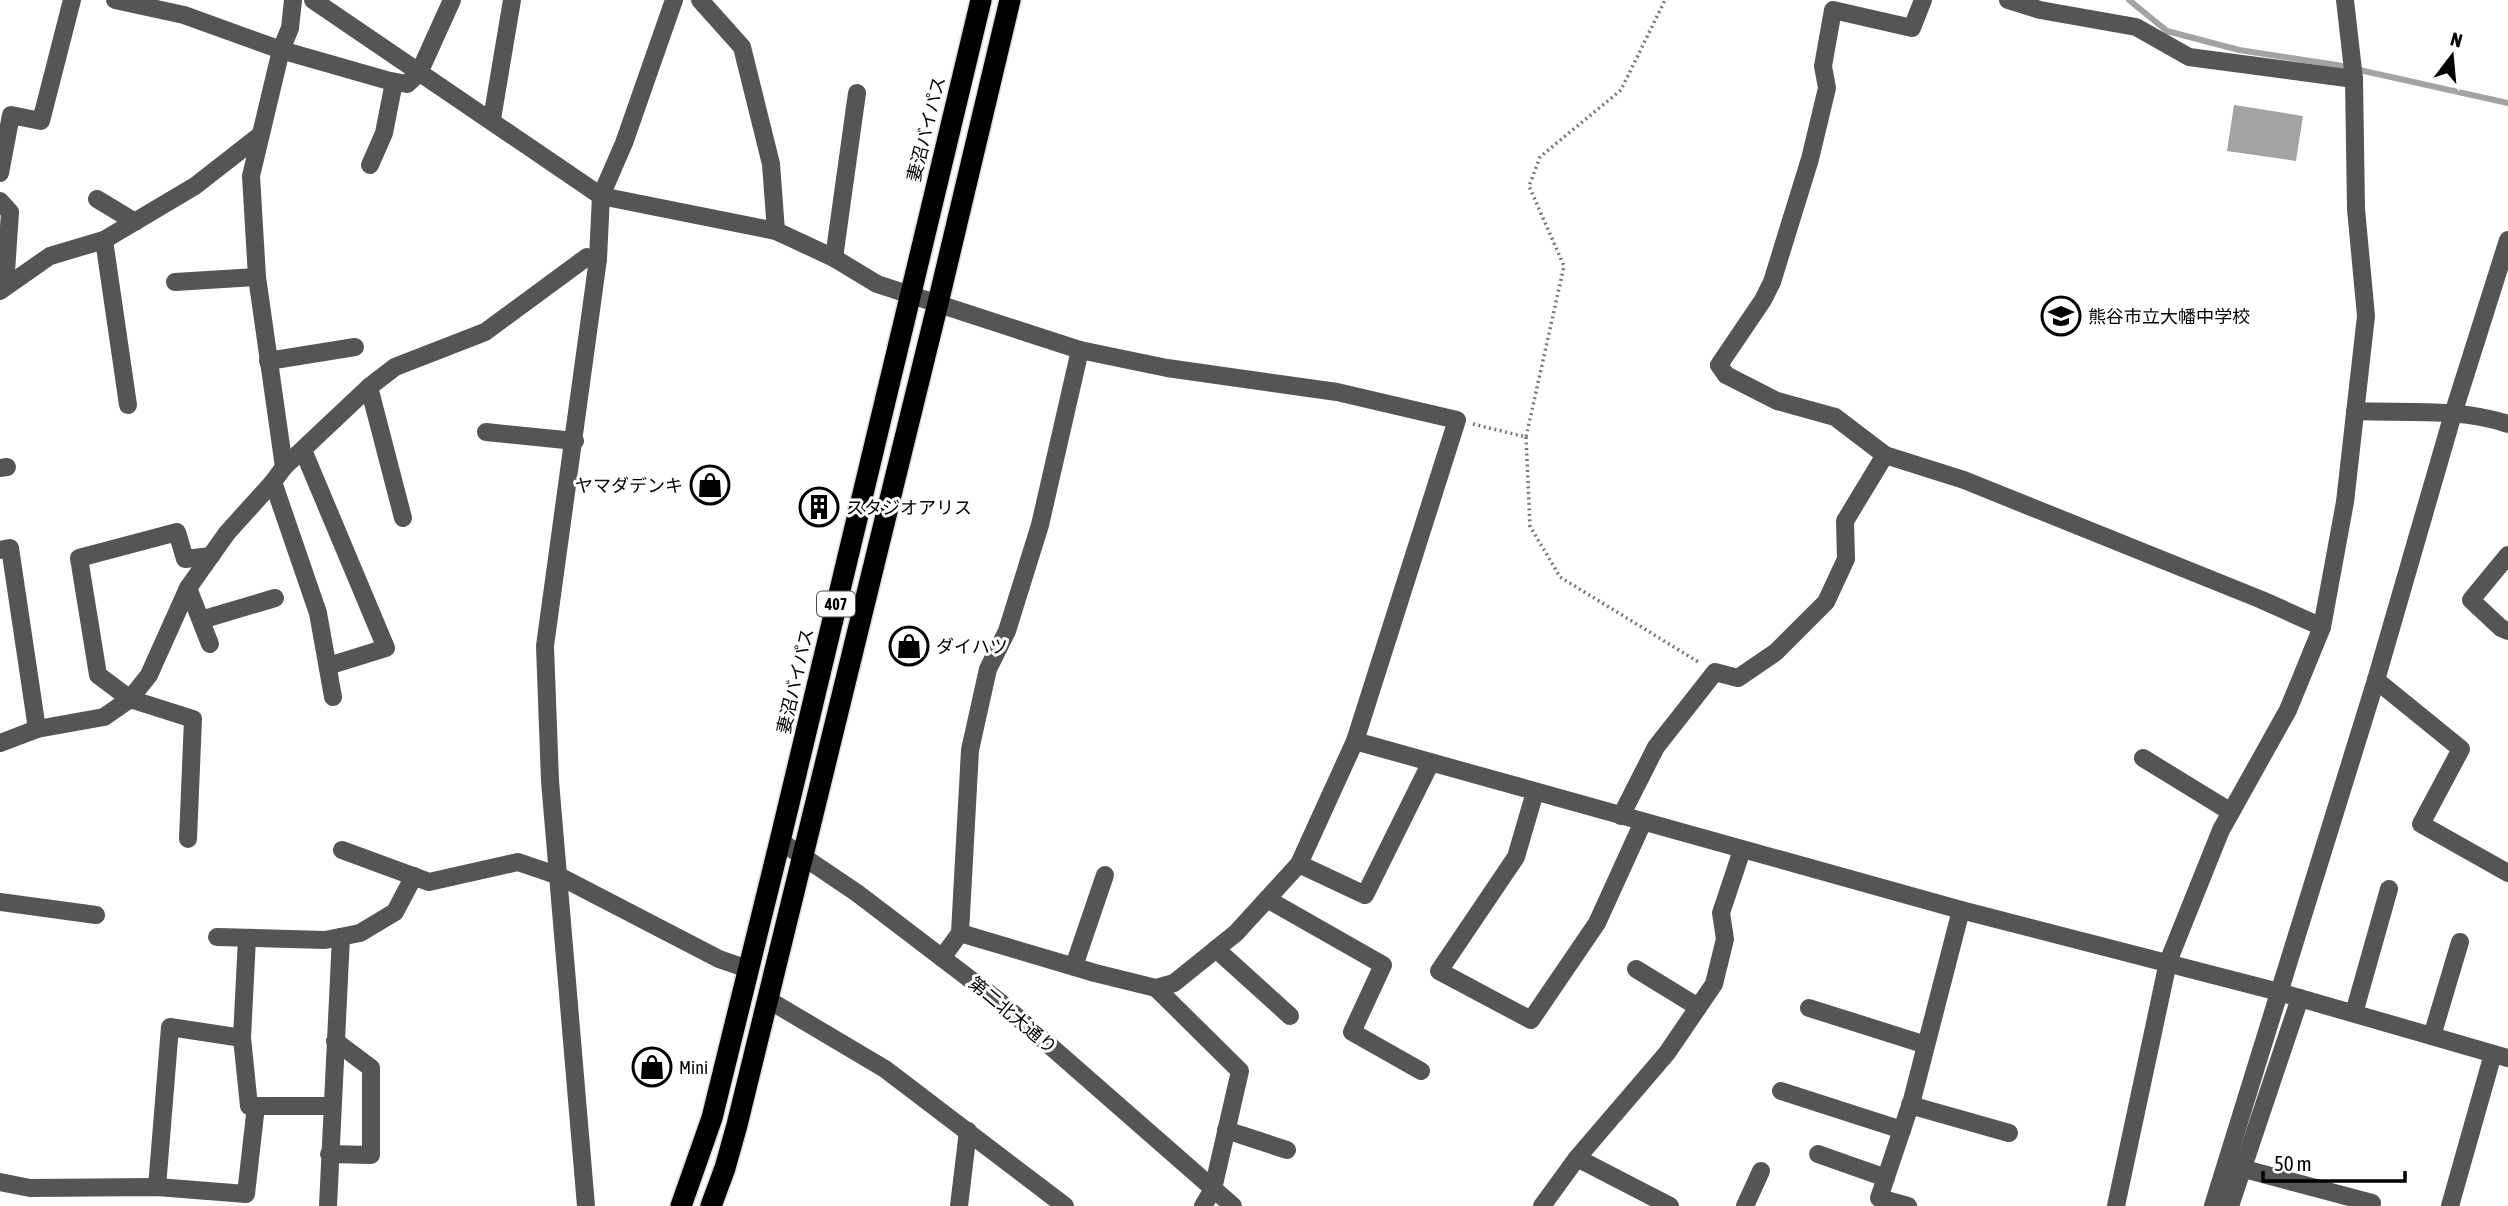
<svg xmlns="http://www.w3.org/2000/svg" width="2508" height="1206" font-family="'Asap Condensed','Noto Sans JP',sans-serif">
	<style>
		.water { fill: #a3a3a3 }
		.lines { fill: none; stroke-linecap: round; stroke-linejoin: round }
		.stream { stroke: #a3a3a3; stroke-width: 6 }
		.highway-casing { stroke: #dbdbdb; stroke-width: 24 }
		.path { stroke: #777; stroke-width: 3.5; stroke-dasharray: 2 3.5; stroke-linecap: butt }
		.minor { stroke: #555; stroke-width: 18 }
		.highway { stroke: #000; stroke-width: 21 }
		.labels { text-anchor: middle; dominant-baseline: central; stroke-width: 6; stroke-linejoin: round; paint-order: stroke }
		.shield { fill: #fff; stroke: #4c4c4c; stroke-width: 2 }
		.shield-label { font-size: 16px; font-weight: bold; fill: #000 }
		.street-label { font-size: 18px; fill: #000; stroke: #fff }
		.poi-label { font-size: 18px; fill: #000; stroke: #fff; text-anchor: start }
	</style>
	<rect width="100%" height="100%" fill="#fff"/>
	<!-- water -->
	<polygon class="water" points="2234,105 2303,116 2296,161 2227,151"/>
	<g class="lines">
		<!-- stream -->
		<polyline class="stream" points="2129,0 2167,31 2239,50 2337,65 2508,103"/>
		<defs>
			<g id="highway">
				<polyline points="681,1206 712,1118 780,841 981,0"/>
				<polyline points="711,1206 725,1168 737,1125 938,303 1010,0"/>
			</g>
		</defs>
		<!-- highway casing -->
		<use href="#highway" class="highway-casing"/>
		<!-- path -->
		<g class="path">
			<polyline points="1473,424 1526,437 1564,266 1529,186 1540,157 1621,90 1665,0"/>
			<polyline points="1526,437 1530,526 1560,577 1700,663"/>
		</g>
		<!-- minor -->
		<g class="minor">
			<polyline points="115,0 184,15 281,50 386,80 407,84 419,73 452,0"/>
			<polyline points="313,0 601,196 776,231 834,258 877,284 1080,350 1167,368 1337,392 1457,420 1355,741 1299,864 1236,933 1174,983 1156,988 1095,973 960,933"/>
			<polyline points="700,0 742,47 771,164 776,231"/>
			<polyline points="1923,0 1912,28 1833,10 1823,66 1827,88 1810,159 1772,282 1763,300 1719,365 1726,375 1777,401 1835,417 1885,455 1964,480 2262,600 2322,627"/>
			<polyline points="2008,0 2040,10 2136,27 2189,57 2354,79"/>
			<polyline points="492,119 512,0"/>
			<polyline points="370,165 384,133 394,82"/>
			<polyline points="0,173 11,115 41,121 72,0"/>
			<polyline points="97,199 135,222"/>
			<polyline points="0,201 10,212 5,287"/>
			<polyline points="104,240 128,405"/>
			<polyline points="834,258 857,93"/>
			<polyline points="175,282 257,277"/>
			<polyline points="0,291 50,256 104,240 195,186 259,136"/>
			<polyline points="268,361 355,347"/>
			<polyline points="369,387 403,518"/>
			<path d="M2355,411C2405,413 2461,408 2508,424"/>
			<polyline points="486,432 575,441"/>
			<polyline points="303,450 386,648 328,666"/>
			<polyline points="284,467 257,277 251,176 281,50 290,28 293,0"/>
			<polyline points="0,468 7,467"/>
			<polyline points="273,482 318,613 333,697"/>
			<polyline points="0,550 10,548 37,729"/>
			<polyline points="2508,555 2471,600 2501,628 2508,631"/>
			<polyline points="188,588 210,644"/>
			<polyline points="201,620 275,598"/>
			<polyline points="2376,680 2461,749 2421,824 2508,873"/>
			<polyline points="1355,741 1961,910 2279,992 2508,1058"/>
			<polyline points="0,743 37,729 104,717 130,699 149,675 188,588 227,533 273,482 284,467 369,387 395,367 485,332 587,257 598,259"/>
			<polyline points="2143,758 2231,812"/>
			<polyline points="1535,792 1516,857 1439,971 1531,1020 1597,923 1643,822"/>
			<polyline points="1621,816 1656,747 1715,672 1738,678 1776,652 1826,602 1846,559 1845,521 1885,455"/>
			<polyline points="188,839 193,719 130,699 98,675 79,558 177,532 185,559 211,556"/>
			<polyline points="780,841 857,893 1000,1002 1233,1206"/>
			<polyline points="342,850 429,882 518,862 559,876 719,959 748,969"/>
			<polyline points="1299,864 1365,895 1430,764"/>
			<polyline points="1267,899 1383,965 1352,1032 1421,1071"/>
			<polyline points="0,902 96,915"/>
			<polyline points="217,937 325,940 360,933 395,912 414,876"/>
			<polyline points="247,938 242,1038 249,1106 331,1106"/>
			<polyline points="1216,949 1290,1016"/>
			<polyline points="942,958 960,933 970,750 988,669 1007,631 1040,525 1080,350"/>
			<polyline points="1074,966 1105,875"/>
			<polyline points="1636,969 1698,1007"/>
			<polyline points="1156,988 1240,1071 1213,1189 1203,1206"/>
			<polyline points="767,999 885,1069 1065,1206"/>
			<polyline points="1809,1008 1926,1045"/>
			<polyline points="2354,1013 2389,889"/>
			<polyline points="2432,1036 2460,942"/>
			<polyline points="1781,1091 1902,1130"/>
			<polyline points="1910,1105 2009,1133"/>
			<polyline points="1226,1130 1287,1150"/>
			<polyline points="329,1154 371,1155 371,1068 335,1041"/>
			<polyline points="1818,1154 1886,1178"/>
			<polyline points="1577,1158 1670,1206"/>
			<polyline points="2233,1166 2372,1203 2371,1206"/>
			<polyline points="0,1182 30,1188 157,1187 246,1194 256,1106"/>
			<polyline points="157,1187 170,1027 242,1038"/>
			<polyline points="328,1206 341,937"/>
			<polyline points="586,1206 550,781 545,646 598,259 601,196 624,143 674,0"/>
			<polyline points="959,1206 968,1131"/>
			<polyline points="1542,1206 1577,1158 1667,1053 1714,984 1725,939 1721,913 1742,850"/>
			<polyline points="1745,1206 1761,1171"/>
			<polyline points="1908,1206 1879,1198 1912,1100 1961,910"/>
			<polyline points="2116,1206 2168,962 2221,830 2288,710 2322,627 2345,502 2366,316 2356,209 2354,79 2345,0"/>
			<polyline points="2213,1206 2376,680 2453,414 2508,240"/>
			<polyline points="2230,1206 2300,998"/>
			<polyline points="2450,1206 2493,1054"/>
		</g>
		<!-- highway -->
		<use href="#highway" class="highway"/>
	</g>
	<!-- icons -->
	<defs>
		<symbol id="school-ring" viewBox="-11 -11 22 22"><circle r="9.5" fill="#fff" stroke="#000" stroke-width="1.5"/><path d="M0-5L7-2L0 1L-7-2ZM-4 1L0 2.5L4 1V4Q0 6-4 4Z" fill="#000"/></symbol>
		<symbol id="shop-ring" viewBox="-11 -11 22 22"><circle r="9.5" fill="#fff" stroke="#000" stroke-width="1.5"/><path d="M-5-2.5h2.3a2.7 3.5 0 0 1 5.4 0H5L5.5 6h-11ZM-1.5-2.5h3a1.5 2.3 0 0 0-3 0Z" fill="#000"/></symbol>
		<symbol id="building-ring" viewBox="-11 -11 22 22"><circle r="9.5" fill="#fff" stroke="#000" stroke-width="1.5"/><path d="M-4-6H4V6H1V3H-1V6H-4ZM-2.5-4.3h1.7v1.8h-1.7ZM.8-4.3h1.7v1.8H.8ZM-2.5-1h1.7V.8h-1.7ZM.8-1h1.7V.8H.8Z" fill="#000"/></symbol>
	</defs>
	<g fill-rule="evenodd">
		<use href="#school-ring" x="2039" y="294" width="44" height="44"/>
		<use href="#shop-ring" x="688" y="463" width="44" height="44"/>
		<use href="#building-ring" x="797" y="485" width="44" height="44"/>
		<use href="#shop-ring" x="887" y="624" width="44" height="44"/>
		<use href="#shop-ring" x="630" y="1045" width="44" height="44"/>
	</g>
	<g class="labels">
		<!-- shield labels -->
		<rect class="shield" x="817" y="591.5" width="38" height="25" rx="5"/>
		<g class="shield-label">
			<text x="836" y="604">407</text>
		</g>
		<!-- street labels -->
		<g class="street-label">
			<text transform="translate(926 129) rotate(-76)">妻沼バイパス</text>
			<text transform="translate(795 681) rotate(-77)">妻沼バイパス</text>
			<text transform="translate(1013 1015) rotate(40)">第二北大通り</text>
		</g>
		<!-- poi labels -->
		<g class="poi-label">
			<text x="2088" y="316">熊谷市立大幡中学校</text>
			<text x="683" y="485" text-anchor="end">ヤマダデンキ</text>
			<text x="846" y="507">スタジオアリス</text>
			<text x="936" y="646">ダイハツ</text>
			<text x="679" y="1067">Mini</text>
		</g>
	</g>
	<!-- north arrow -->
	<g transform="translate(2452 56) rotate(16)" stroke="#ffffff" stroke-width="5" paint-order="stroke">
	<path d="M0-5L12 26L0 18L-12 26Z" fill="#000000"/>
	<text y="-10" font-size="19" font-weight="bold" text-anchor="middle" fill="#000000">N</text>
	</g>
	<!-- scale -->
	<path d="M2263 1171v10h142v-10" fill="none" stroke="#000000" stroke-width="3.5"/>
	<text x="2274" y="1171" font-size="21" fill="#000000" stroke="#ffffff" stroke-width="5" paint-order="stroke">50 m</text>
</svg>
